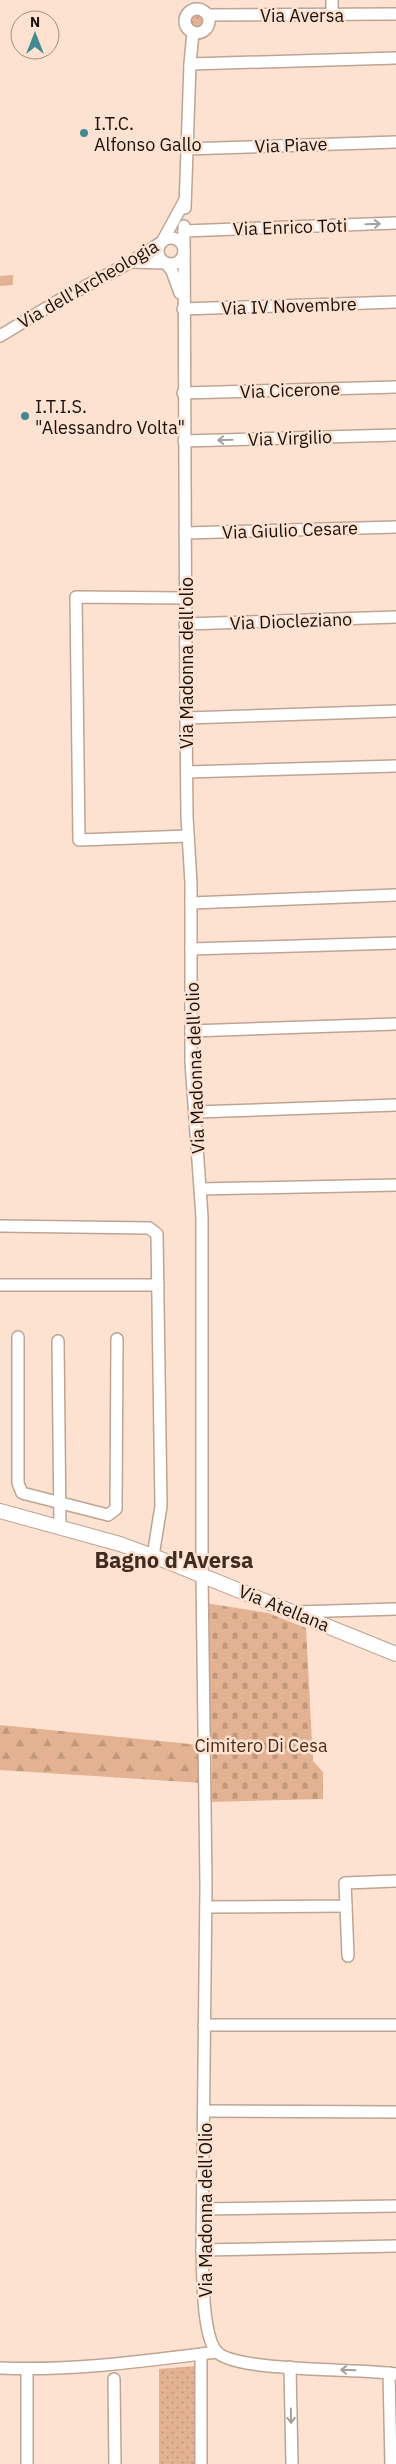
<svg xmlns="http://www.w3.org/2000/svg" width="396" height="2464" font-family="'IBM Plex Sans',sans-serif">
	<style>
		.grass { fill: url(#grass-dots) }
		.forest { fill: url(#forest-firs) }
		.cemetery { fill: url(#cemetery-stones) }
		.pitch { fill: #e3b292 }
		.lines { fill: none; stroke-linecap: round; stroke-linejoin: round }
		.minor-casing { stroke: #bda494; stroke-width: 14 }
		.major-casing { stroke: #bda494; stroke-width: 16 }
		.minor { stroke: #fff; stroke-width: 11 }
		.major { stroke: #fff; stroke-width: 14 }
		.oneway { stroke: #a3a09d }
		.poi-dot { fill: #428991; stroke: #fde2d1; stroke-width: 2 }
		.labels { text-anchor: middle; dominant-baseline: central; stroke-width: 5; stroke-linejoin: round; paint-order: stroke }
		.street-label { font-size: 18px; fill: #1a110b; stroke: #fde2d1 }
		.poi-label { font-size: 18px; fill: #1a110b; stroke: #fde2d1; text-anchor: start }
		.park-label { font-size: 18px; fill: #4b2c16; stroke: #fde2d1 }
		.district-label { font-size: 22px; font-weight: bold; fill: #402c1f; stroke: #fde2d1 }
	</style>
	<defs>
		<pattern id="grass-dots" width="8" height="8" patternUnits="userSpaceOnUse" patternTransform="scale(1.25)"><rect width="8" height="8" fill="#e3b292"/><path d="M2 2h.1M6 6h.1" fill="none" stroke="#c2987d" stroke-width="1.8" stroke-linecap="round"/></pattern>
		<pattern id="forest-firs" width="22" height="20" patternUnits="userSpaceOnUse" patternTransform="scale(1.25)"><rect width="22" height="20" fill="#e3b292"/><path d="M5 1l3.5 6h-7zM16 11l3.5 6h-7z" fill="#c2987d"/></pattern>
		<pattern id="cemetery-stones" width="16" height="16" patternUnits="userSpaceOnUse" patternTransform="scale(1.25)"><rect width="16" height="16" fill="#e3b292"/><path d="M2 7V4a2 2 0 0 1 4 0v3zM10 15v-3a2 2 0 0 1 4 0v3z" fill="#c2987d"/></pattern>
	</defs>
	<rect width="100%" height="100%" fill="#fde2d1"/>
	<!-- grass -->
	<g class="grass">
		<circle cx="197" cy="21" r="6"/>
		<polygon points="196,2366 195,2464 159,2464 159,2369"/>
	</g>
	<!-- forest -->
	<polygon class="forest" points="0,1725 200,1745 202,1783 0,1770"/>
	<!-- cemetery -->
	<polygon class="cemetery" points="205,1603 268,1613 306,1628 313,1761 323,1772 323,1799 211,1802 212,1762"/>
	<!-- pitch -->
	<polygon class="pitch" points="13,275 13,285 0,286 0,276"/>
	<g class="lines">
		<defs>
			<g id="minor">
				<polyline points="332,0 332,16"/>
				<circle cx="197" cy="21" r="12"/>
				<polyline points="208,15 396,14"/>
				<polyline points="190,64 396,58"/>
				<polyline points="186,149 396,142"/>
				<polyline points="185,208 190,64 193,32"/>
				<path d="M184,226L186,718L187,817L191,883V1062L202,1217V1575L206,1885L202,2250C203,2273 202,2333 216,2351C234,2373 363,2368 396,2374"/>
				<polyline points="184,231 396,223"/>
				<circle cx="171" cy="251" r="13"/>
				<polyline points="131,262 166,263 172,271 180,293"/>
				<polyline points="183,309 396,302"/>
				<polyline points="0,336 58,301 131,262 162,242 185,200"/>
				<polyline points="183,393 396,387"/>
				<polyline points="184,441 396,435"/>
				<polyline points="185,533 396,527"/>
				<polyline points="185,598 76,597 79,840 188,836"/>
				<polyline points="185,624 396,617"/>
				<polyline points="186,718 396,711"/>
				<polyline points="187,772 396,766"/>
				<polyline points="191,903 396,895"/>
				<polyline points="191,949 396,943"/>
				<polyline points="191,1031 396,1024"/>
				<polyline points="196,1112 396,1105"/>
				<polyline points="201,1189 396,1185"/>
				<polyline points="0,1226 149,1228 157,1234 161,1506 153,1556"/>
				<polyline points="0,1285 158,1285"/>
				<polyline points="18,1337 18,1483 22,1493 108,1515 116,1509 117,1339"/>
				<polyline points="58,1341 60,1528"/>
				<polyline points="296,1612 396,1609"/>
				<polyline points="346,1906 348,1956"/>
				<polyline points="206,1907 346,1906 345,1883 396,1881"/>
				<polyline points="204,2025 396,2025"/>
				<polyline points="204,2111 396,2112"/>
				<polyline points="203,2209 396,2206"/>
				<polyline points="202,2250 396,2246"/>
				<polyline points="290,2367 292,2464"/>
				<path d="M0,2368C73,2371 145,2361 217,2352"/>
				<polyline points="389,2373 391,2464"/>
				<polyline points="114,2379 115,2464"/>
				<polyline points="27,2464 27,2369"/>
				<polyline points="201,2464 201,2354"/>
			</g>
			<polyline id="major" points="0,1511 120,1544 166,1561 396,1654"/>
		</defs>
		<!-- minor casing -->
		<use href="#minor" class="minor-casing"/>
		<!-- major casing -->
		<use href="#major" class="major-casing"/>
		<!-- minor -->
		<use href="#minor" class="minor"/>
		<!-- major -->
		<use href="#major" class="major"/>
	</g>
	<!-- one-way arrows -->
	<defs><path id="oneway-shaft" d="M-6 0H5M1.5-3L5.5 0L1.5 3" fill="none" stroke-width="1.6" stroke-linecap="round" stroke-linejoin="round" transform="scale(1.25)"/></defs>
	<g class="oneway">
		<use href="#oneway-shaft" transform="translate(373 224) rotate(-2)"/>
		<use href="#oneway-shaft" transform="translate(225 440) rotate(178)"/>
		<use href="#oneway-shaft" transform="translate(348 2370) rotate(-178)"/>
		<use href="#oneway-shaft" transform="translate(291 2416) rotate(89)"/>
	</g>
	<!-- markers -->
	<g class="poi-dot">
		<circle cx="84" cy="133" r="5"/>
		<circle cx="25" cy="416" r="5"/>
	</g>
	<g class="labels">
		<!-- street labels -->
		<g class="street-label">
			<text x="302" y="15">Via Aversa</text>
			<text transform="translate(291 145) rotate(-2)">Via Piave</text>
			<text transform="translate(290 227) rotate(-2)">Via Enrico Toti</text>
			<text transform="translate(88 284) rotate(-30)">Via dell'Archeologia</text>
			<text transform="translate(289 306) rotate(-2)">Via IV Novembre</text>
			<text transform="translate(290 390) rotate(-2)">Via Cicerone</text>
			<text transform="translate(290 438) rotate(-2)">Via Virgilio</text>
			<text transform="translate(290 530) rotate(-2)">Via Giulio Cesare</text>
			<text transform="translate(291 621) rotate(-2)">Via Diocleziano</text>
			<text transform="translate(186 663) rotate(-90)">Via Madonna dell'olio</text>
			<text transform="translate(195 1068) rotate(-92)">Via Madonna dell'olio</text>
			<text transform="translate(284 1608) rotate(22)">Via Atellana</text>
			<text transform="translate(205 2210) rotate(-90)">Via Madonna dell'Olio</text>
		</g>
		<!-- poi labels -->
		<g class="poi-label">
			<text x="94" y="123">I.T.C.<tspan x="94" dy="21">Alfonso Gallo</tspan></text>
			<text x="35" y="406">I.T.I.S.<tspan x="35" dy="21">"Alessandro Volta"</tspan></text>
		</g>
		<!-- park labels -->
		<g class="park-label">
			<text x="261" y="1745">Cimitero Di Cesa</text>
		</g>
		<!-- district labels -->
		<g class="district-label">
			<text x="174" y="1559">Bagno d'Aversa</text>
		</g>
	</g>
	<!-- north arrow -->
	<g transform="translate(35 35)"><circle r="24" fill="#fde2d1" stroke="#a28e82"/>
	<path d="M0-4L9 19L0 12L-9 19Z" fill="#428991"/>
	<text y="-8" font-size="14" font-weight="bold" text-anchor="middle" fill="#1a110b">N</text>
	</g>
</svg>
